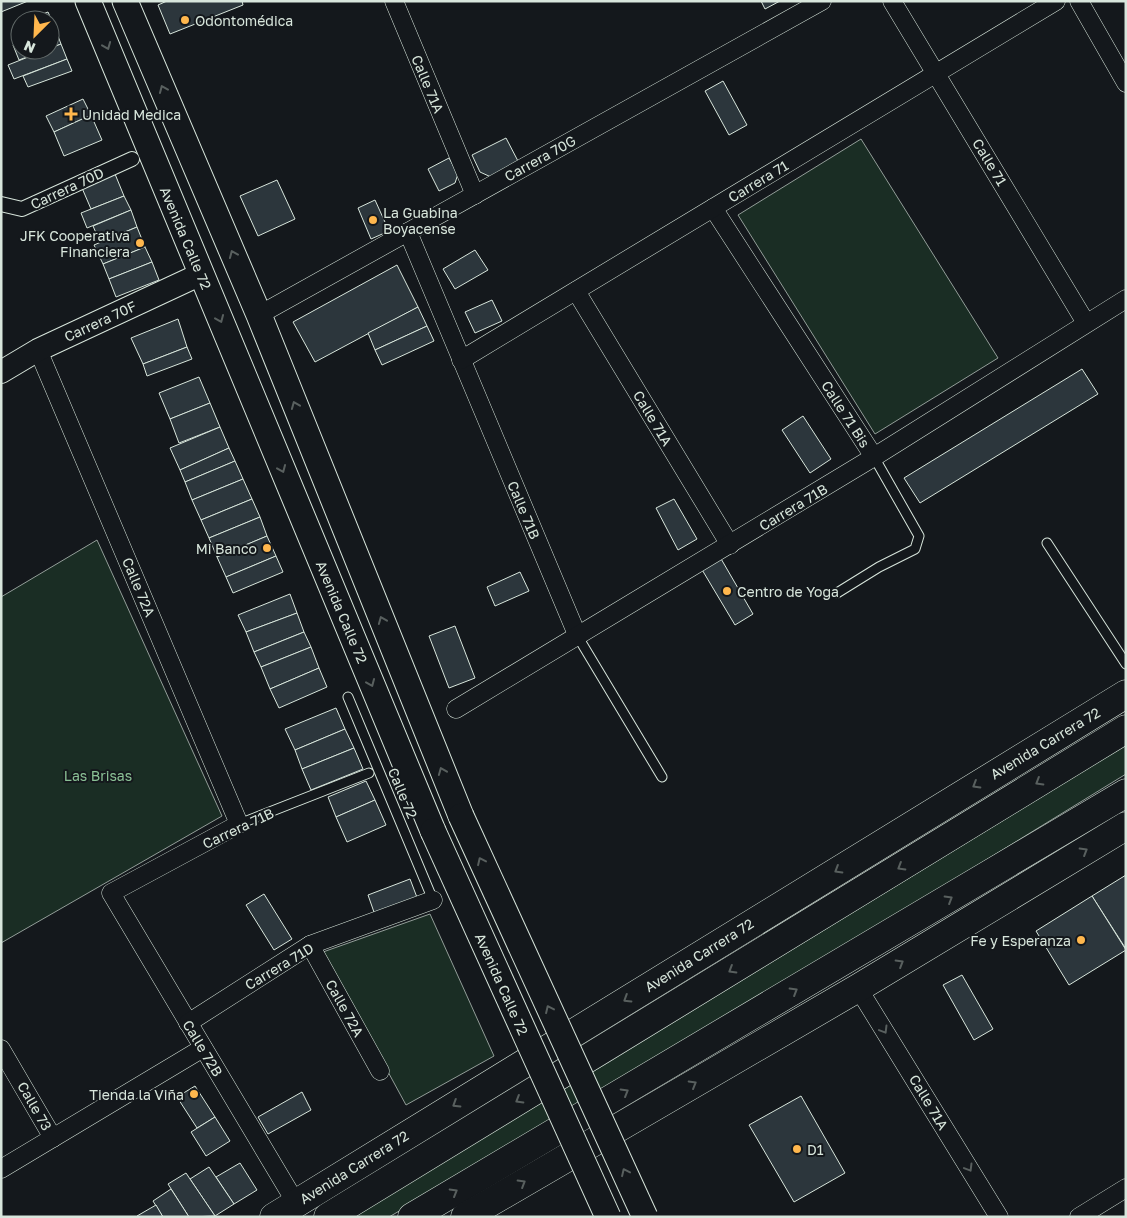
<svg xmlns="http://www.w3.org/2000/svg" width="1127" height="1218" font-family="'Golos Text',sans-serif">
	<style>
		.green { fill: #1a2d24; stroke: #939e99 }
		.building { fill: #2c363c; stroke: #d8e6dc }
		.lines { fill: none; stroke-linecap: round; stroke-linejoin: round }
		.service-casing { stroke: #d8e6dc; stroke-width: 11 }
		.pedestrian-casing { stroke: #d8e6dc; stroke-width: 16 }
		.minor-casing { stroke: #d8e6dc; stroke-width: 19 }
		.tertiary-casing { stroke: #d8e6dc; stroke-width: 24 }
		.secondary-casing { stroke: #d8e6dc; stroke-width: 27 }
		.trunk-casing { stroke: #d8e6dc; stroke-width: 29 }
		.service { stroke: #14181c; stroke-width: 9 }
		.pedestrian { stroke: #14181c; stroke-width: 14 }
		.minor { stroke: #14181c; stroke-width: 18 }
		.tertiary { stroke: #14181c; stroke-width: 22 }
		.secondary { stroke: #14181c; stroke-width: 25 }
		.trunk { stroke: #14181c; stroke-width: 28 }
		.secondary-bridge-casing { stroke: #d8e6dc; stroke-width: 27; stroke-linecap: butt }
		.secondary-bridge { stroke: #14181c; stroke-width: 25 }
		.oneway { stroke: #59605f }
		.poi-dot { fill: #ffb74d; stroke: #14181c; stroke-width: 2 }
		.labels { text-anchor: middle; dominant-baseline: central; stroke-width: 4; stroke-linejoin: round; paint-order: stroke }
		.poi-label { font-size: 14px; fill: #d8e6dc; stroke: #14181c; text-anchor: start }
		.street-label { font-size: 14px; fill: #d8e6dc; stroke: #14181c }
		.park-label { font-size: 14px; fill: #8ac095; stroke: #14181c }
	</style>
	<rect width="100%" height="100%" fill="#14181c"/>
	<!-- green -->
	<g class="green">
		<polygon points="861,139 998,358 875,434 738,215"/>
		<polygon points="97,540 222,816 1,943 1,597"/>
		<polygon points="1126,745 1126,774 734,1015 389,1217 351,1217 609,1062"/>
		<polygon points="430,914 494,1056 406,1105 323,952"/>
	</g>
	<!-- building -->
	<g class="building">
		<polygon points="1,1 28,1 1,12"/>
		<polygon points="167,1 242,1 243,5 170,34 158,5"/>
		<polygon points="761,1 780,1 765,9"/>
		<polygon points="48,12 55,28 50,30 50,20 27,20"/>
		<polygon points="55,28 61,44 50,48 50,30"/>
		<polygon points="20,42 20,50 45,50 19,60 13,45"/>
		<polygon points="61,44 67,59 14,79 8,65"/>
		<polygon points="67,59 72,71 28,87 23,76"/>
		<polygon points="723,81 747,125 729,135 705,91"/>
		<polygon points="83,99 91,115 54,132 46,116"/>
		<polygon points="91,115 102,140 64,156 54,132"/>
		<polygon points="506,138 519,163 491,177 480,172 472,155"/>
		<polygon points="449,158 458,174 455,183 439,191 428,169"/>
		<polygon points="115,174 124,196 91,209 82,188"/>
		<polygon points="277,180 295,219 258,236 240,196"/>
		<polygon points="124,196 131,210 87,228 81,213"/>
		<polygon points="375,200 389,231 371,239 358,208"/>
		<polygon points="131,210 137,227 100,242 93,226"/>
		<polygon points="137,227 145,247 103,264 94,245"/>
		<polygon points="145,247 152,262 109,279 103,264"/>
		<polygon points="475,250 488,270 455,289 443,269"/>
		<polygon points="152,262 159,280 116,297 109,279"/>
		<polygon points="397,265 418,307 315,362 293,322"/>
		<polygon points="492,300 502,321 475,333 465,312"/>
		<polygon points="418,307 427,326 375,350 368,333"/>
		<polygon points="178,319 187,347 143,364 131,338"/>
		<polygon points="427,326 434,341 382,365 375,350"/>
		<polygon points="187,347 192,359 147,376 143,364"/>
		<polygon points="1082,369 1098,394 920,503 904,478"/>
		<polygon points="199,377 210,403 170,419 159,393"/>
		<polygon points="210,403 220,427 179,443 170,419"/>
		<polygon points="803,416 831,459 810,473 782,430"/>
		<polygon points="220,427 229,448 180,470 170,448"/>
		<polygon points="229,448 235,461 185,482 180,470"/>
		<polygon points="235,461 243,479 192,500 185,482"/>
		<polygon points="243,479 252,499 201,520 192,500"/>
		<polygon points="252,499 260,517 209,538 201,520"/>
		<polygon points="674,499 697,539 678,550 656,508"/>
		<polygon points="260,517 267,536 217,557 209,538"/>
		<polygon points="267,536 276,556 226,577 217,557"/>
		<polygon points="276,556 283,572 233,593 226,577"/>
		<polygon points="720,557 753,614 735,625 701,568"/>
		<polygon points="520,572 529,591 495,606 487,587"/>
		<polygon points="290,594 297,613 246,632 238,615"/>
		<polygon points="297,613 304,632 254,652 246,632"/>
		<polygon points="455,626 475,678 449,688 429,636"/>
		<polygon points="304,632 311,647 261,667 254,652"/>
		<polygon points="311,647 319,668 270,689 261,667"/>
		<polygon points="319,668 327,687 279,708 270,689"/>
		<polygon points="336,708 345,729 295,750 285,729"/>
		<polygon points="345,729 354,748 302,769 295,750"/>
		<polygon points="354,748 363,769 311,790 302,769"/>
		<polygon points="366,781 375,800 336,817 328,797"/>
		<polygon points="375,800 386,825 347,842 336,817"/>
		<polygon points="1126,875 1126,949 1092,896"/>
		<polygon points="410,879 418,900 375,915 368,895"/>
		<polygon points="264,894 292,939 274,950 246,905"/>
		<polygon points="1092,896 1126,950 1069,985 1036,931"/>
		<polygon points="962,975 993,1029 974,1040 943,985"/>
		<polygon points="195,1086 215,1117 197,1128 177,1097"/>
		<polygon points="302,1092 311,1110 268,1134 258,1117"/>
		<polygon points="801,1096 845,1173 794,1202 749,1125"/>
		<polygon points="215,1117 230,1141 206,1156 191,1132"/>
		<polygon points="240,1163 257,1190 234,1204 216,1177"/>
		<polygon points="209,1167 234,1204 215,1216 190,1179"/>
		<polygon points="186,1173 190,1179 215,1216 189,1217 168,1184"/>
		<polygon points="171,1189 189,1217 163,1217 153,1201"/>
		<polygon points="156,1205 163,1217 137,1217 137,1216"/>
	</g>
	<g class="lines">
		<defs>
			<g id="service">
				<polyline points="1047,543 1126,664"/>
				<polyline points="837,593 879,567 915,549 919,536 874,457"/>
				<polyline points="578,637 662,777"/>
				<polyline points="348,697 433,900"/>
				<polyline points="239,824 369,773"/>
			</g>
			<polyline id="pedestrian" points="1,204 22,209 132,159"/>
			<g id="minor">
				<polyline points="394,1 475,195"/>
				<polyline points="892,1 1086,323"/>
				<polyline points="1079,1 1126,83"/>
				<polyline points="713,208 874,457"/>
				<polyline points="408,232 578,637"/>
				<polyline points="576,291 730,545"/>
				<polyline points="259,315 822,1"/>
				<polyline points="38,350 239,824 111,893 296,1203"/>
				<polyline points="461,360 1056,1"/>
				<polyline points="456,709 874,457 1126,299"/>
				<polyline points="310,945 380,1071"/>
				<polyline points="858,988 999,1217"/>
				<polyline points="188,1023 310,945 433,900"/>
				<polyline points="1,1049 53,1138"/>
				<polyline points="1,1169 203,1048"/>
				<polyline points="1079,1217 1126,1188"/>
			</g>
			<polyline id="tertiary" points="1,372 38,350 201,274"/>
			<g id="secondary">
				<polyline points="88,1 433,831"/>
				<polyline points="125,1 259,315 461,816"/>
			</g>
			<g id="trunk">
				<polyline points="274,1217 1126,694"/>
				<polyline points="328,1217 1126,729"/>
				<polyline points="412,1217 1126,793"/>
				<polyline points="465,1217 858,988 1126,826"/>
			</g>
		</defs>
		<!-- service casing -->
		<use href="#service" class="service-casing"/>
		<!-- pedestrian casing -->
		<use href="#pedestrian" class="pedestrian-casing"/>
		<!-- minor casing -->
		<use href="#minor" class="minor-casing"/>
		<!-- tertiary casing -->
		<use href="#tertiary" class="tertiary-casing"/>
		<!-- secondary casing -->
		<use href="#secondary" class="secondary-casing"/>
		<!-- trunk casing -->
		<use href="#trunk" class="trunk-casing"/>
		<!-- service -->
		<use href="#service" class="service"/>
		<!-- pedestrian -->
		<use href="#pedestrian" class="pedestrian"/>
		<!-- minor -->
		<use href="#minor" class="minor"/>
		<!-- tertiary -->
		<use href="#tertiary" class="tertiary"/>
		<!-- secondary -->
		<use href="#secondary" class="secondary"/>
		<!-- trunk -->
		<use href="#trunk" class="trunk"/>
		<defs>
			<g id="secondary-bridge">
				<polyline points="461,816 645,1217"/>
				<polyline points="433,831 608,1217"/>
			</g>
		</defs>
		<!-- secondary-bridge casing -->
		<use href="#secondary-bridge" class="secondary-bridge-casing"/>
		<!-- secondary-bridge -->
		<use href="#secondary-bridge" class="secondary-bridge"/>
	</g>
	<!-- one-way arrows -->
	<defs><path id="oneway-chevron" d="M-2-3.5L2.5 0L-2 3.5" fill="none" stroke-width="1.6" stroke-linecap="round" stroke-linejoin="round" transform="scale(1.25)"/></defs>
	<g class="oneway">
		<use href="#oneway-chevron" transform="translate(107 46) rotate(68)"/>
		<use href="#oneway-chevron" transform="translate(163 89) rotate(-113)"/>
		<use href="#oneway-chevron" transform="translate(233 254) rotate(-113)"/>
		<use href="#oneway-chevron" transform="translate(220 319) rotate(67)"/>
		<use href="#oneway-chevron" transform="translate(295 405) rotate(-112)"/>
		<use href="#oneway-chevron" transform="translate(282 469) rotate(67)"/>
		<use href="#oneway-chevron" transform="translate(382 620) rotate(-112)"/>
		<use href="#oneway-chevron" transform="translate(371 683) rotate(67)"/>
		<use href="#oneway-chevron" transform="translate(442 771) rotate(-112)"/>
		<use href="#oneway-chevron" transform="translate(1039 782) rotate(149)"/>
		<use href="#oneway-chevron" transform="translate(976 785) rotate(149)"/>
		<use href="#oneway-chevron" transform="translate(1084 851) rotate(-31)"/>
		<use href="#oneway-chevron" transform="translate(481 861) rotate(-115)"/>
		<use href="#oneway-chevron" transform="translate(901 867) rotate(149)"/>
		<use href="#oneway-chevron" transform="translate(838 870) rotate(149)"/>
		<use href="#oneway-chevron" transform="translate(949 899) rotate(-31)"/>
		<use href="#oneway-chevron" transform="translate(900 963) rotate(-31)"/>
		<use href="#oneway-chevron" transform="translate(732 970) rotate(149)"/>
		<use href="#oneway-chevron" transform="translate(794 991) rotate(-31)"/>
		<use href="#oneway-chevron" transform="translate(627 999) rotate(148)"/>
		<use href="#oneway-chevron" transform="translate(549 1009) rotate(-115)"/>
		<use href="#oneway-chevron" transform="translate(884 1030) rotate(59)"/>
		<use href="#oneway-chevron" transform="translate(693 1084) rotate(-30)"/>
		<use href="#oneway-chevron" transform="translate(625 1092) rotate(-30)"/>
		<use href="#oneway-chevron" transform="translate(519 1100) rotate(149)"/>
		<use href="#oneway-chevron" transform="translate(456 1104) rotate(148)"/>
		<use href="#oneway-chevron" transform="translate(969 1168) rotate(59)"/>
		<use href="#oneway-chevron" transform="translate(625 1172) rotate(-115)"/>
		<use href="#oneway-chevron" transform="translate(522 1183) rotate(-31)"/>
		<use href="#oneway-chevron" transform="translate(454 1192) rotate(-30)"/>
	</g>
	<!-- markers -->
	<g class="poi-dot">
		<circle cx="185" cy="20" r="5"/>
		<path d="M68.5 106.5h5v5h5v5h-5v5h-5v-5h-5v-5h5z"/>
		<circle cx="373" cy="220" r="5"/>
		<circle cx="140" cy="243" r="5"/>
		<circle cx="267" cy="548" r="5"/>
		<circle cx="727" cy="591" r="5"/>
		<circle cx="1081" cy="940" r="5"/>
		<circle cx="194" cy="1094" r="5"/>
		<circle cx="797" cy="1149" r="5"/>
	</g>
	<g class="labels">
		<!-- poi labels -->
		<g class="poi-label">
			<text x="195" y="20">Odontomédica</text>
			<text x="82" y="114">Unidad Medica</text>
			<text x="383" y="212">La Guabina<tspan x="383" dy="16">Boyacense</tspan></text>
			<text x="130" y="235" text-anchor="end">JFK Cooperativa<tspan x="130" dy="16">Financiera</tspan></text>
			<text x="257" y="548" text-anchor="end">Mi Banco</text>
			<text x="737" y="591">Centro de Yoga</text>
			<text x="1071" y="940" text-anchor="end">Fe y Esperanza</text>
			<text x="184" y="1094" text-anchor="end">Tienda la Viña</text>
			<text x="807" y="1149">D1</text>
		</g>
		<!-- street labels -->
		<g class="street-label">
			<text transform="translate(428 84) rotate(67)">Calle 71A</text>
			<text transform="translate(540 158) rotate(-29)">Carrera 70G</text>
			<text transform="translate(990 162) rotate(59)">Calle 71</text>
			<text transform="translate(758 181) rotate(-31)">Carrera 71</text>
			<text transform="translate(67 188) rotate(-25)">Carrera 70D</text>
			<text transform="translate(186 238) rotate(67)">Avenida Calle 72</text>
			<text transform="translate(100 321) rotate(-25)">Carrera 70F</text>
			<text transform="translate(846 414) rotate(57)">Calle 71 Bis</text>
			<text transform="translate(653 418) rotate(59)">Calle 71A</text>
			<text transform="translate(793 507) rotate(-31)">Carrera 71B</text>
			<text transform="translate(524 510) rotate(67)">Calle 71B</text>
			<text transform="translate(139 587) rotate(67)">Calle 72A</text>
			<text transform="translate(342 612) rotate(67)">Avenida Calle 72</text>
			<text transform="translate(1045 743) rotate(-31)">Avenida Carrera 72</text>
			<text transform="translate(403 793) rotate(67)">Calle 72</text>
			<text transform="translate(238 828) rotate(-25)">Carrera 71B</text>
			<text transform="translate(699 955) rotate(-32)">Avenida Carrera 72</text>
			<text transform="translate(279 966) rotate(-31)">Carrera 71D</text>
			<text transform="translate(502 984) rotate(66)">Avenida Calle 72</text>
			<text transform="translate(345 1008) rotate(61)">Calle 72A</text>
			<text transform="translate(203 1048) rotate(59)">Calle 72B</text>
			<text transform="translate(929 1102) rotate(59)">Calle 71A</text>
			<text transform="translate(35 1106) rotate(60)">Calle 73</text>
			<text transform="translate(354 1167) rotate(-32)">Avenida Carrera 72</text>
		</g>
		<!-- park labels -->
		<g class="park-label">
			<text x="98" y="775">Las Brisas</text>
		</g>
	</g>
	<!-- border -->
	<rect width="1127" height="1218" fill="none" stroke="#d8e6dc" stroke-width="5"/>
	<!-- north arrow -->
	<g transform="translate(35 35) rotate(204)"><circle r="24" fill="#14181c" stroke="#626a69"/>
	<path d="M0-4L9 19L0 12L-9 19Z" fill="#ffb74d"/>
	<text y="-8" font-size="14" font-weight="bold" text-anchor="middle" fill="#d8e6dc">N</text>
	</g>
</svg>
